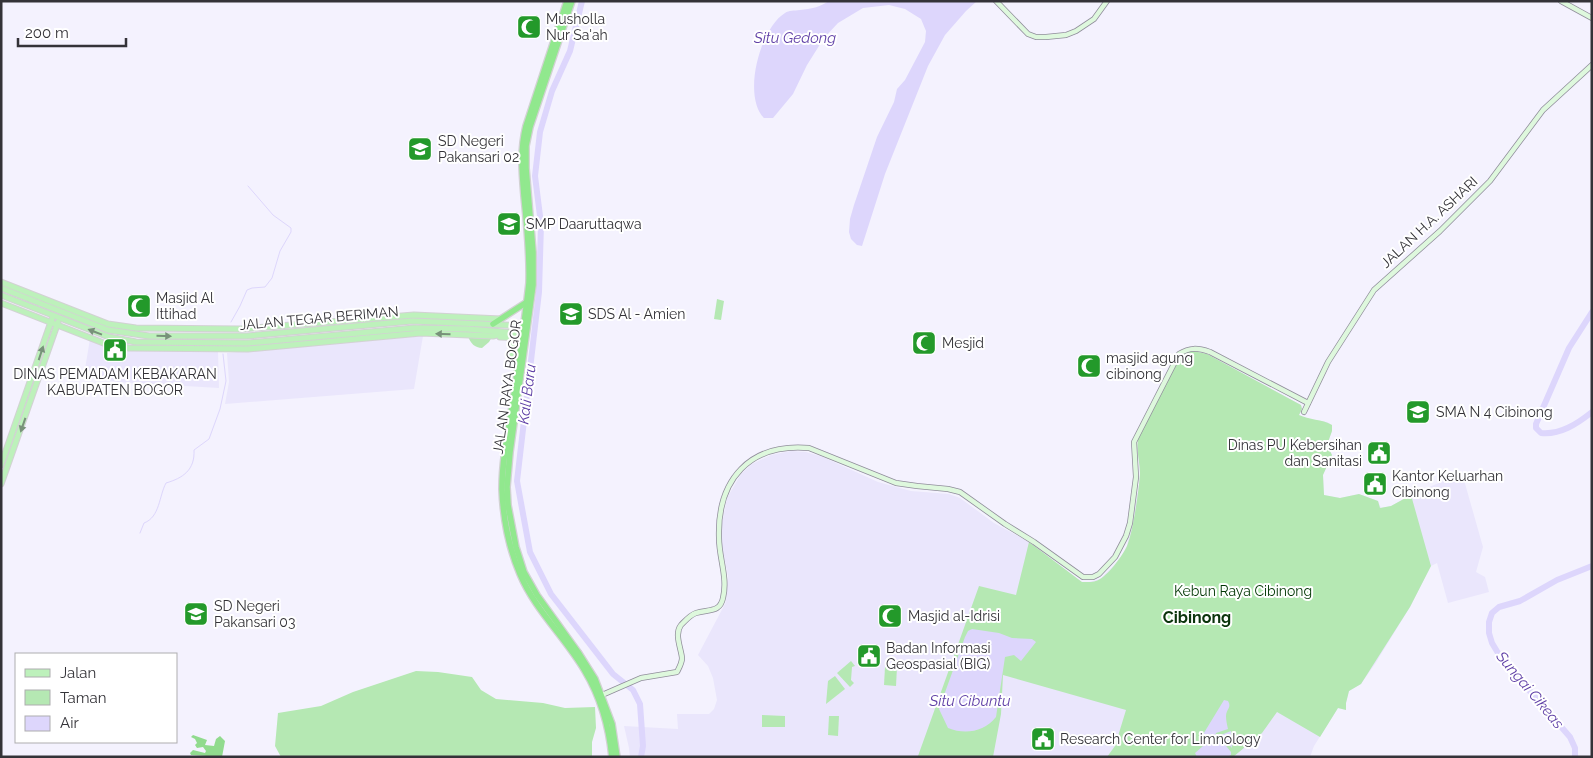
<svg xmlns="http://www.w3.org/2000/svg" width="1593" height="758" font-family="Raleway,sans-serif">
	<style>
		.built { fill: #eae6fc }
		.green { fill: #b5e8b3 }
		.forest { fill: #91db8e }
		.water { fill: #ddd6fc }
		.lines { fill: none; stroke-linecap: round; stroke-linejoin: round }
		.stream { stroke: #ddd6fc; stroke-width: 1 }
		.river { stroke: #ddd6fc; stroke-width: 6 }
		.secondary-casing { stroke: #908d9b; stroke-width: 6 }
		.primary-casing { stroke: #d2d2d3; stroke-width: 7 }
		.highway-casing { stroke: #d2d2d3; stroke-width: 8 }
		.secondary { stroke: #def8dd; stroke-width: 4.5 }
		.primary { stroke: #bdf1bb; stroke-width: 5 }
		.highway { stroke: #91e88e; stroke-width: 5.5 }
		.oneway { fill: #78927a }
		.labels { text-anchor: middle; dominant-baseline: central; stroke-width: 4; stroke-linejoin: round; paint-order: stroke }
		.poi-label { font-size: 14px; fill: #343338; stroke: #fff; text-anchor: start }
		.street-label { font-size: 14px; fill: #343338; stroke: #fff }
		.park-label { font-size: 14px; fill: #003603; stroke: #fff }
		.water-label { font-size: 15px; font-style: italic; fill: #5f3fa6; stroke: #fff }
		.quarter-label { font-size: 16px; font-weight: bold; fill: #0b340c; stroke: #fff }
	</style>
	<rect width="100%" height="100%" fill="#f4f2fe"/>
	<!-- built -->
	<g class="built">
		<polygon points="423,336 414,389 225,404 229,382 227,353"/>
		<polygon points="90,339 108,346 157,351 218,351 219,388 118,382 84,375"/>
		<polygon points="1207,354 1301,405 1302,409 1299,415 1308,419 1327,422 1332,425 1332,431 1327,445 1332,455 1323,475 1324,495 1340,498 1359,494 1378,501 1381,508 1391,506 1411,495 1462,473 1483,547 1476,572 1485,577 1489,592 1448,603 1437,563 1431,566 1410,607 1375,664 1361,684 1349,691 1346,703 1346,710 1338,708 1314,746 1310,757 630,757 629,748 624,726 678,729 677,714 709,714 714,709 717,700 713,678 708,666 698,655 726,602 728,576 721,541 721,529 727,498 741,474 752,464 771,455 791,451 806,452 823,457 878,482 911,491 949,494 960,498 994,523 1029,542 1081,582 1089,582 1100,579 1120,559 1127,546 1139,484 1140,472 1137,448"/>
	</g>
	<!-- green -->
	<g class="green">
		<polygon points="717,299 724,301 721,320 714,319"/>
		<path d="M468,336L492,337L489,342L482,348C475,348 470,343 468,336Z"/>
		<path d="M1193,351L1207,354L1301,405L1302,409L1299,415C1309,420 1322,419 1332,425V431L1327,445L1332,455L1323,475L1324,495L1340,498L1359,494L1378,501L1380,508L1391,506L1411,495L1431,566L1410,607L1361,684L1349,691L1346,703V710L1338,708L1320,737L1277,712L1262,733L1233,757H1107L1115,746L1126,710L1003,675L1001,714L993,757L918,756L979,586L1016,595L1029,542L1082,582C1087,582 1095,583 1100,579C1109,574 1123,555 1127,546C1133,532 1139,489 1140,474C1140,462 1136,451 1138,439L1180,357L1186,353Z"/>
		<polygon points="851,661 855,666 852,667 851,680 854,683 850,687 837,673"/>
		<polygon points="885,667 897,667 896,686 884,685"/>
		<polygon points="416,671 438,672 472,677 481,690 496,699 543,703 565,708 595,707 596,728 592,742 592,757 281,757 275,746 278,713 321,706 353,692"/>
		<polygon points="835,676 845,689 826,704 828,681"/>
		<polygon points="762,715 785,716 785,727 762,727"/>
		<polygon points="829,716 839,716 838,736 828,735"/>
	</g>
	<!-- forest -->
	<polygon class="forest" points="193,735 207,740 205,745 214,746 216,739 220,736 225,741 222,757 191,755 190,753 193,750 205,753 206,751 203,747 197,748 195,745 197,743 195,739 191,737"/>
	<!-- water -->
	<g class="water">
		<path d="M829,1H977L966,11L945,35L928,66L885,174L862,246L857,245L851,239L849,232L850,219L854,205L877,137L894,102L897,89L905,80L925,42L926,31L921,19L905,9L889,5L863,8L838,23L824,38L807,65L793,94L773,118H764C742,96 760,28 785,13C789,10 794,11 800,10C811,9 820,7 829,1Z"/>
		<path d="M972,629L999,633L1012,638L1032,639L1036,642L1021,661L1014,655L1005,657L996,717C984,732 965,735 948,728L939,709L965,637L968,631Z"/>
		<path d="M1224,700L1228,701C1232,708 1226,709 1226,716C1226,720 1227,725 1228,729L1216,733L1215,736L1222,741L1231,752V755L1227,757H1197L1195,753L1203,746V742L1199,741Z"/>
		<polygon points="1231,731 1232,748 1221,735"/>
	</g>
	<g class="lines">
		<!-- stream -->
		<g class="stream">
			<polyline points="231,322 240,306 247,290 252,288 265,287 272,278 280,251 291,232 291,228 273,215 248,186"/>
			<path d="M140,533L144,523C160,517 159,496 166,483C183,478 195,470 194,450L209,439L220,409L226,381L223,354"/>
		</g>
		<!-- river -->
		<g class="river">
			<polyline points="582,1 570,51 552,91 540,132 535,176 541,224 539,292 517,481 530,552 551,594 613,674 633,690 640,704 643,746 641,757"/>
			<path d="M1592,312L1569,348L1536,424V428L1541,433C1560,435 1577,424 1592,412"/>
			<polyline points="1575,757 1575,748 1570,737 1501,658 1492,643 1489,633 1489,622 1492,613 1499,607 1520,601 1557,580 1592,566"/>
		</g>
		<defs>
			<g id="secondary">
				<polyline points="996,1 1028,34 1036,37 1046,37 1066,35 1076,31 1094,19 1107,1"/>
				<polyline points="1561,1 1592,18"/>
				<polyline points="1304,412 1328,362 1374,290 1440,231 1490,181 1543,110 1592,65"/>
				<path d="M602,695L641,678L677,672C679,668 682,663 682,658C681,648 674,634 681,625C685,621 690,615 696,613C708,609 720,613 723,598C728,578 719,558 719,538C717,479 750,443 809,448L896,483L917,486L948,489L960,492L1005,524L1034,542L1083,577H1093L1099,574L1115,557L1126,536L1130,523L1136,477L1134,442L1179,354C1190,347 1198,348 1210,352L1308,403"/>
			</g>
			<g id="primary">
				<polyline points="1,282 108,324 136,328 241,329 414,315 501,319"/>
				<polyline points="1,288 108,330 149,336 247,336 412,321 527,326"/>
				<polyline points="1,295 109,337 136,342 248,343 414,328 468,329 526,334"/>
				<polyline points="1,303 106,344 129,348 248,349 421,333 493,336 505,333"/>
				<polyline points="500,337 522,338"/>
				<polyline points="513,338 511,362 518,365"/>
				<polyline points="1,465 52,319"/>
				<polyline points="1,484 58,322"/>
			</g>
			<g id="highway">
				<path d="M567,1L526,126C520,150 522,172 524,196C527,225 530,254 529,283C525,320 519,358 514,395C509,426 502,458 502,489C503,516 509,548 520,574C535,610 565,637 585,671C600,696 609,727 612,757"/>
				<polyline points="572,1 530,127 526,146 526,168 533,252 533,285 510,452 507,487 508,505 516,547 524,572 537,595 578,652 595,679 612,724 617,757"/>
				<polyline points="493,324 527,302"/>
			</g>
		</defs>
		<!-- secondary casing -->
		<use href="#secondary" class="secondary-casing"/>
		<!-- primary casing -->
		<use href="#primary" class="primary-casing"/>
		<!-- highway casing -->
		<use href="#highway" class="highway-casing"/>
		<!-- secondary -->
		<use href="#secondary" class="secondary"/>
		<!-- primary -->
		<use href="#primary" class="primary"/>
		<!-- highway -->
		<use href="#highway" class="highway"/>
	</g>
	<!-- one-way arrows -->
	<defs><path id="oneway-solid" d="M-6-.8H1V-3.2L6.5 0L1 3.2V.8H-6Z" transform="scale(1.25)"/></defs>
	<g class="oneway">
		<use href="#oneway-solid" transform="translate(95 332) rotate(-159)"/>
		<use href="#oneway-solid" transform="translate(443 334) rotate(-178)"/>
		<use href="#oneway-solid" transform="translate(164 336) rotate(1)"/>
		<use href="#oneway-solid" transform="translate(41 353) rotate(-72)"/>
		<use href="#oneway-solid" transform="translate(23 425) rotate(109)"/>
	</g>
	<!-- icons -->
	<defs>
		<symbol id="mosque-square" viewBox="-11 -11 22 22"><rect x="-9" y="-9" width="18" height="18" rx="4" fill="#23992a" stroke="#fff"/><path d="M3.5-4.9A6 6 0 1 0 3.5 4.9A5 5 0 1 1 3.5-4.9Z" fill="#fff"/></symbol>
		<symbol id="school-square" viewBox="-11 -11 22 22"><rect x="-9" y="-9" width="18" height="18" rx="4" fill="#23992a" stroke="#fff"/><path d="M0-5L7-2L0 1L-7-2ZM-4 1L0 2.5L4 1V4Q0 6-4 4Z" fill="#fff"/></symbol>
		<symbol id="civic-square" viewBox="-11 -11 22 22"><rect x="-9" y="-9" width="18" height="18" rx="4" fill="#23992a" stroke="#fff"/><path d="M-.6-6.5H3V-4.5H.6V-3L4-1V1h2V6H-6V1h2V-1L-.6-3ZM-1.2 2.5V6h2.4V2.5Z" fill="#fff"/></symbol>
		<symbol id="university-square" viewBox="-11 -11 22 22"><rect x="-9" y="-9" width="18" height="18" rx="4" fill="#23992a" stroke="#fff"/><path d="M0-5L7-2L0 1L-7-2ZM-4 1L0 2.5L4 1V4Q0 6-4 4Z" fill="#fff"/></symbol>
	</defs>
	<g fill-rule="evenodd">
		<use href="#mosque-square" x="515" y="13" width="28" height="28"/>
		<use href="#school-square" x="406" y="135" width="28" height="28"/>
		<use href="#school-square" x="495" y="210" width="28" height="28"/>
		<use href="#mosque-square" x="125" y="292" width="28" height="28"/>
		<use href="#school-square" x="557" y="300" width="28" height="28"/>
		<use href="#mosque-square" x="910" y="329" width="28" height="28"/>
		<use href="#civic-square" x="101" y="336" width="28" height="28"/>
		<use href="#mosque-square" x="1075" y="352" width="28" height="28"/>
		<use href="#university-square" x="1404" y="398" width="28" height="28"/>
		<use href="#civic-square" x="1365" y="439" width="28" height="28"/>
		<use href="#civic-square" x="1361" y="470" width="28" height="28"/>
		<use href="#school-square" x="182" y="600" width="28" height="28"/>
		<use href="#mosque-square" x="876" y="602" width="28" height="28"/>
		<use href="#civic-square" x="855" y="642" width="28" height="28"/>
		<use href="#civic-square" x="1029" y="725" width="28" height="28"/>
	</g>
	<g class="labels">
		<!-- poi labels -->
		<g class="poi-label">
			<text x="546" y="19">Musholla<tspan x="546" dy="16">Nur Sa'ah</tspan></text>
			<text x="438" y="141">SD Negeri<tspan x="438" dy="16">Pakansari 02</tspan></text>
			<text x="526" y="224">SMP Daaruttaqwa</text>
			<text x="156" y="298">Masjid Al<tspan x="156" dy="16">Ittihad</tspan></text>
			<text x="588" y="314">SDS Al - Amien</text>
			<text x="942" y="343">Mesjid</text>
			<text x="1106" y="358">masjid agung<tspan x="1106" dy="16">cibinong</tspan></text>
			<text x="115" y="374" text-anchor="middle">DINAS PEMADAM KEBAKARAN<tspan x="115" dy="16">KABUPATEN BOGOR</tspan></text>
			<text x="1436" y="412">SMA N 4 Cibinong</text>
			<text x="1362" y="445" text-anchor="end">Dinas PU Kebersihan<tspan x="1362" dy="16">dan Sanitasi</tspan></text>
			<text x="1392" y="476">Kantor Keluarhan<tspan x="1392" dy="16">Cibinong</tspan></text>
			<text x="214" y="606">SD Negeri<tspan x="214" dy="16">Pakansari 03</tspan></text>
			<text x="908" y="616">Masjid al-Idrisi</text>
			<text x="886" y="648">Badan Informasi<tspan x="886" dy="16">Geospasial (BIG)</tspan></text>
			<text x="1060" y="739">Research Center for Limnology</text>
		</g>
		<!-- street labels -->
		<g class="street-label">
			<text transform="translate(1429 222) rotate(-43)">JALAN H.A. ASHARI</text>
			<text transform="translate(319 318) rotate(-5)">JALAN TEGAR BERIMAN</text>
			<text transform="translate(507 387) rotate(-82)">JALAN RAYA BOGOR</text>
		</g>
		<!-- park labels -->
		<g class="park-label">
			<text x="1243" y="591">Kebun Raya Cibinong</text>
		</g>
		<!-- water labels -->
		<g class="water-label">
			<text x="795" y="38">Situ Gedong</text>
			<text transform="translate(527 394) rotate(-83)">Kali Baru</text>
			<text transform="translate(1530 690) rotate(50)">Sungai Cikeas</text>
			<text x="970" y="701">Situ Cibuntu</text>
		</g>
		<!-- quarter labels -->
		<g class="quarter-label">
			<text x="1197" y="617">Cibinong</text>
		</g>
	</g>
	<!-- border -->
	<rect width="1593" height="758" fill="none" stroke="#343338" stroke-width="5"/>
	<!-- legend -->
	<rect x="15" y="653" width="162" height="90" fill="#ffffff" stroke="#aeadaf"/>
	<rect x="25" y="669" width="25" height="8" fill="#bdf1bb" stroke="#aeadaf"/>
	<text x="60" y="678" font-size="15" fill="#343338">Jalan</text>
	<rect x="25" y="690" width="25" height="15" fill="#b5e8b3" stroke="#aeadaf"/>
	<text x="60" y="703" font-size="15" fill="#343338">Taman</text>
	<rect x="25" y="716" width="25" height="15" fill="#ddd6fc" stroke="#aeadaf"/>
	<text x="60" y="728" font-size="15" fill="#343338">Air</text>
	<!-- scale -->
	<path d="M18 38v8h108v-8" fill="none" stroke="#343338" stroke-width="2.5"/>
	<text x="25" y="38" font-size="15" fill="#343338" stroke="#ffffff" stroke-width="4" paint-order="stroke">200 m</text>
</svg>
